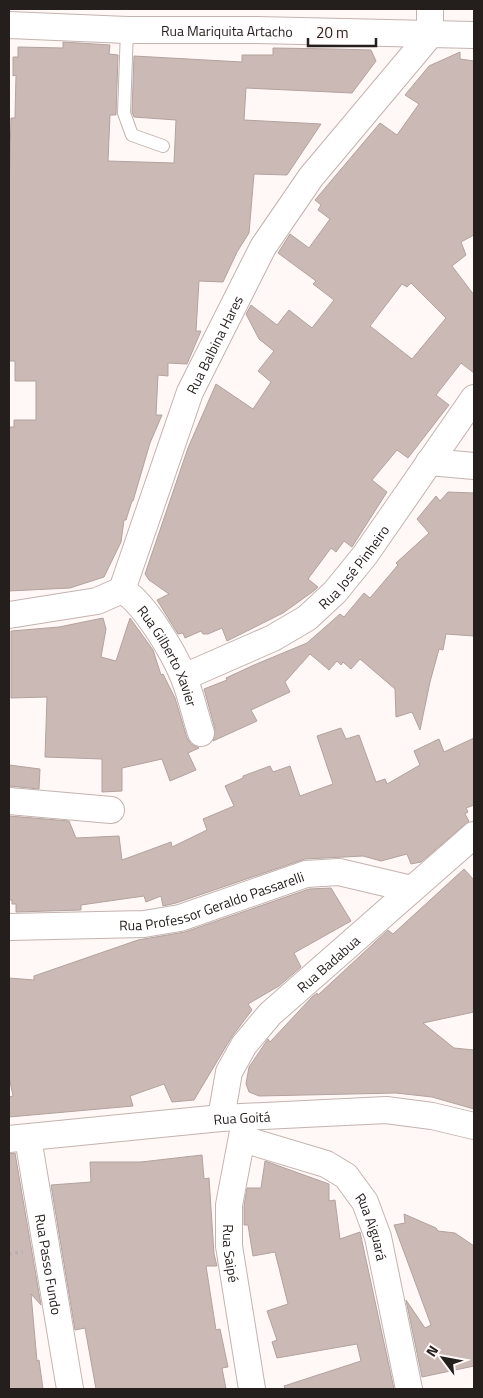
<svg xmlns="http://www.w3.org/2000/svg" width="483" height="1398" font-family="'Titillium Web',sans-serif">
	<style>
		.building { fill: #cab9b5; stroke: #b3a29e; fill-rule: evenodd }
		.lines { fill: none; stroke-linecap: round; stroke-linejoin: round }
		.lane-casing { stroke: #c4b3af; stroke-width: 14 }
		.street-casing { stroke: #c4b3af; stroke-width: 28 }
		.path { stroke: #b4adab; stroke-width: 3; stroke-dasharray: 2.5 4; stroke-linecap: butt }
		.lane { stroke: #fff; stroke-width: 12 }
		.street { stroke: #fff; stroke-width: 26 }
		.labels { text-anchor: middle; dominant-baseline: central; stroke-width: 4; stroke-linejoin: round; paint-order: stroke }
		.street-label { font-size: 14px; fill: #241e1c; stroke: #fff8f6 }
	</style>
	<rect width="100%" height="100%" fill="#fff8f6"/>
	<!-- building -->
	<g class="building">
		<polygon points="63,42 110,45 109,54 118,55 116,115 110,115 108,161 174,163 176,120 134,117 132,112 134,56 242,62 242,55 273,55 273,48 334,49 371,50 376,61 352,93 246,88 244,120 321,124 287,175 254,174 249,233 237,252 223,282 199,281 196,331 201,331 187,364 168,363 168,376 158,375 156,415 162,415 150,443 133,501 132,501 126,520 124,520 121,542 104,577 70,588 9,591 9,427 14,427 14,420 36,420 36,381 15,381 15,361 9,361 9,193 11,118 15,118 16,75 13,76 13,57 18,57 18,47 63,48"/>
		<path d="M460,52V59L474,61V235L461,242L466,255L452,266L474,295V373L461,363L436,395L449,405L408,458L397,450L372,480L387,492L352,547L344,541L336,552L331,548L308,579L318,587L315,590L283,613L227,641L222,628L208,634H203L201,631L185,638L183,633L178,634L157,600L169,594L149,580L145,574L188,448L216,384L253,409L271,382L258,371L274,351L259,339L246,314L251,305L277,325L289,310L312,328L334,300L313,284L316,281L278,253L290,234L309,248L330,219L318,210L321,205L315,200L380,123L397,135L419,104L405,95L429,66ZM411,283L446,318L412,359L370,326L402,284L407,287Z"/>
		<polygon points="448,492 474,493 474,636 446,634 443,650 439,649 430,682 420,730 412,712 396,717 395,689 360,659 351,669 343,662 341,665 337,661 329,670 310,654 285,682 290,692 251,710 257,721 213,741 215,729 204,689 227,680 226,678 254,665 307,643 340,614 344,617 364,593 370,598 398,565 396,563 429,533 417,519 436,496 440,501"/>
		<polygon points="103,618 106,629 101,657 116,661 130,618 153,650 161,675 163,674 175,698 187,738 191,744 199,748 188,753 196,770 170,781 162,759 122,768 122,791 102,792 102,759 45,757 47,697 11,698 11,631 59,627"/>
		<polygon points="341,728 346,739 359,735 376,782 385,779 387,784 420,765 414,751 439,739 444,752 474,738 474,805 466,808 468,812 465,814 469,821 421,862 411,864 407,854 381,861 363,856 305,859 176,903 163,906 161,896 146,902 144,896 81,905 81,910 16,912 16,904 12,904 12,900 9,900 9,816 69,821 76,838 119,836 122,860 171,842 172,847 207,830 203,819 234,806 225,786 243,778 243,776 270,766 273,772 290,766 300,796 333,784 317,736"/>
		<polygon points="9,765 40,769 39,789 9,786"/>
		<polygon points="464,869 474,880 474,1012 423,1023 454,1048 474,1050 474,1109 432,1097 396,1093 259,1096 249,1092 246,1084 249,1067 268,1039 270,1042 312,997 317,993 318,995 388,930 393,934"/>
		<polygon points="331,888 351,921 294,953 301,967 279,986 248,1004 252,1010 231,1038 194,1100 172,1102 164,1084 130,1096 133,1106 9,1117 9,1097 13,1096 9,1077 9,978 34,980 34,976 138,940 185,932 309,889"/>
		<polygon points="15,1153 41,1305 31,1294 37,1361 39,1360 43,1389 9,1389 9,1154"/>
		<polygon points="202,1155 204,1179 209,1178 214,1254 217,1266 206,1266 216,1330 220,1329 228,1367 222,1368 226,1389 96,1389 85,1328 75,1330 51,1185 91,1182 90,1162 141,1162"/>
		<polygon points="265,1161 329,1184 329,1201 335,1200 340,1239 360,1232 394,1389 285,1389 284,1386 361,1361 357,1344 277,1358 272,1342 277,1340 267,1311 288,1304 275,1252 253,1256 248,1225 244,1225 244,1206 247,1188 261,1188"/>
		<polygon points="404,1214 436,1228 438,1231 455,1233 474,1246 474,1366 422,1377 406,1300 425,1328 431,1325 394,1225 405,1223"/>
	</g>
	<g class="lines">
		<defs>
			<polyline id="lane" points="127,30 124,113 132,135 163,146"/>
			<g id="street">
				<path id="s1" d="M9,25L127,30H257L474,35"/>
				<polyline points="430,35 430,9"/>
				<polyline points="429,462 474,466"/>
				<path id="s2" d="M122,590C144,602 174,653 184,678C191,695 195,715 201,733"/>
				<path id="s3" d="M9,615L97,601L122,590L190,392L263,247L311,177L430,35"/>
				<path id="s4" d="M184,677L273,638L307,618L335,592L365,555L474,398"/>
				<polyline points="9,801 111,810"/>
				<path id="s5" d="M9,927L144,924L180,918L306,874L339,872L411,889"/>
				<path id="s6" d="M221,1118L229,1072L244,1045L270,1014L474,835"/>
				<path id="s7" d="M245,1121L229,1205V1246L252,1389"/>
				<path id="s8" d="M28,1138L70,1389"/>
				<path id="s9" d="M9,1139L221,1118L386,1110L432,1116L474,1126"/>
				<path id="s10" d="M243,1139L326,1164L346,1176L365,1202L378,1237L409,1389"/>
			</g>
		</defs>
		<!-- lane casing -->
		<use href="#lane" class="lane-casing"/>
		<!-- street casing -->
		<use href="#street" class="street-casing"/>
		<!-- path -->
		<polyline class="path" points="9,1254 23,1252"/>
		<!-- lane -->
		<use href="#lane" class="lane"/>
		<!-- street -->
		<use href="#street" class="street"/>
	</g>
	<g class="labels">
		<!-- street labels -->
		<g class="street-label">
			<text stroke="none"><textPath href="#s1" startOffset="218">Rua Mariquita Artacho</textPath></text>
			<text stroke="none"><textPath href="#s3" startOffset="379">Rua Balbina Hares</textPath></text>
			<text stroke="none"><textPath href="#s4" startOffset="206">Rua José Pinheiro</textPath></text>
			<text stroke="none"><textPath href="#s2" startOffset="82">Rua Gilberto Xavier</textPath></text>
			<text stroke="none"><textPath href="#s5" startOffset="206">Rua Professor Geraldo Passarelli</textPath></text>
			<text stroke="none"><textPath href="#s6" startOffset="195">Rua Badabua</textPath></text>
			<text stroke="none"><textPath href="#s9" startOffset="234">Rua Goitá</textPath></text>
			<text stroke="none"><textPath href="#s10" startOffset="168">Rua Aiguará</textPath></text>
			<text stroke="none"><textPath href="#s7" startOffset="134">Rua Saipé</textPath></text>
			<text stroke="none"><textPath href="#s8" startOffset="128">Rua Passo Fundo</textPath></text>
		</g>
	</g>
	<!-- border -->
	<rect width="483" height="1398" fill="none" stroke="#241e1c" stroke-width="20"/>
	<!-- north arrow -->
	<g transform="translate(443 1358) rotate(302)" stroke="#fff8f6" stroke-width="4" paint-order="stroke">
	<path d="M0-4L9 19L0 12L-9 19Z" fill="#241e1c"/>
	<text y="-8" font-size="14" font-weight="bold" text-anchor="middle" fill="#241e1c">N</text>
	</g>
	<!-- scale -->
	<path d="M308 38v8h68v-8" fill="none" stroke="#241e1c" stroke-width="2.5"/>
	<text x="316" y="38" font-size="15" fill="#241e1c" stroke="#fff8f6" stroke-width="4" paint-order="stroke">20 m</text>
</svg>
